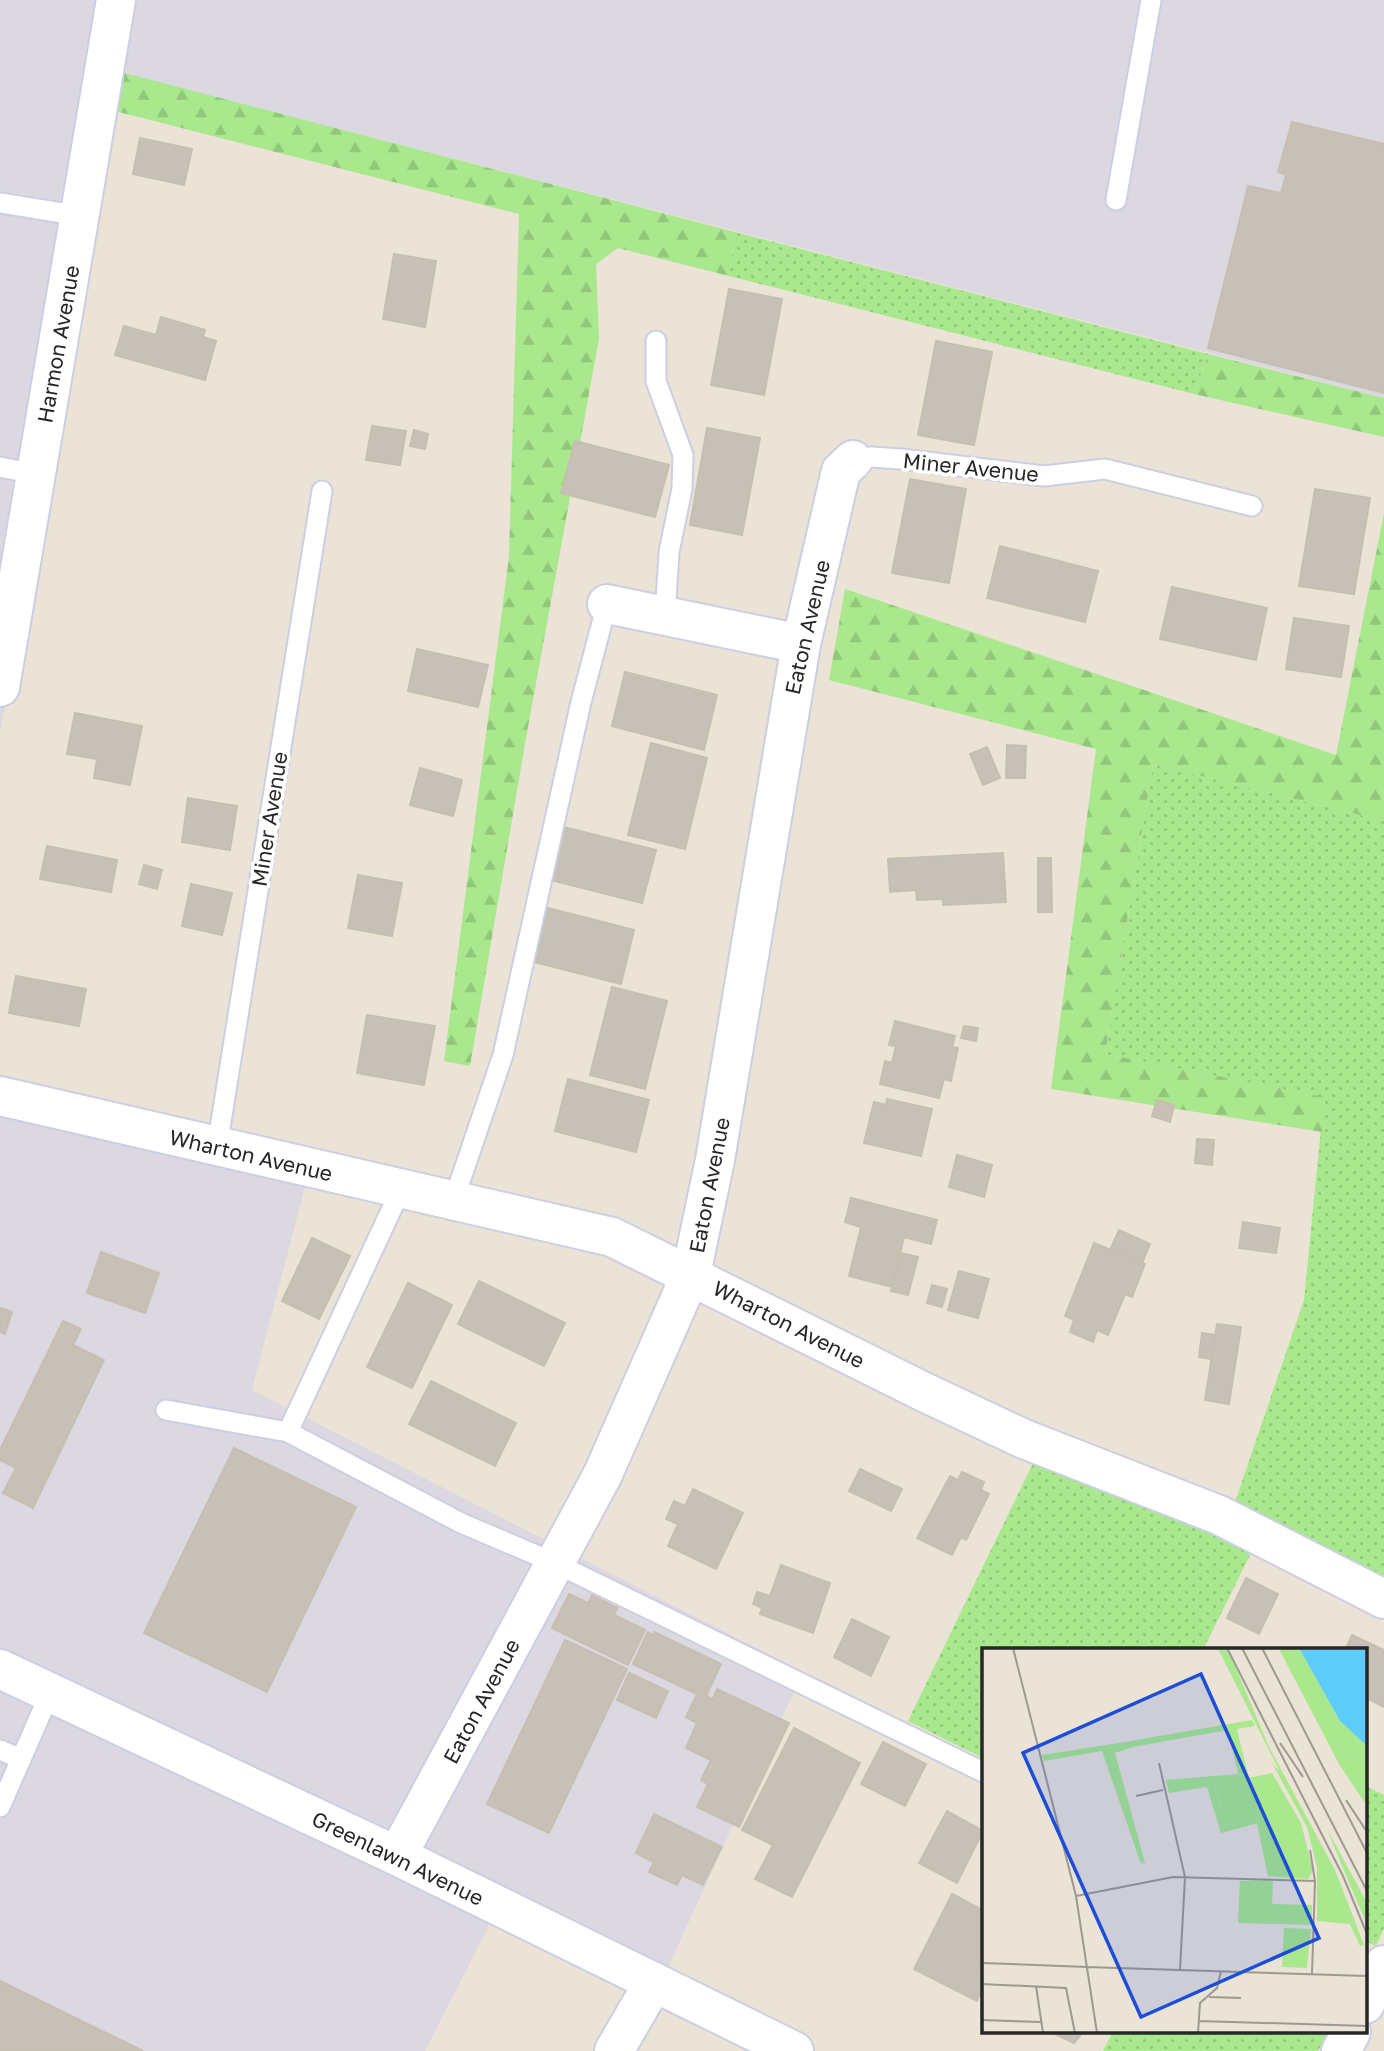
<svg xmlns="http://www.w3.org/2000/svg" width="1384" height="2051" font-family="'Golos Text',sans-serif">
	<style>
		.industrial { fill: #dbd8e2 }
		.green { fill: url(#green-dots) }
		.forest { fill: url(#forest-firs) }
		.building { fill: #c6c0b6; stroke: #c6bfb0; stroke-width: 2 }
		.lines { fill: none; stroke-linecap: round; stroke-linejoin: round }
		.lane-casing { stroke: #cbcfe2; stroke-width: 23 }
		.street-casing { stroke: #cbcfe2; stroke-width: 42 }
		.secondary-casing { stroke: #cbcfe2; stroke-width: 42 }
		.lane { stroke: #fff; stroke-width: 19 }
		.street { stroke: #fff; stroke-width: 38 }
		.secondary { stroke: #fff; stroke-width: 38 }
		.labels { text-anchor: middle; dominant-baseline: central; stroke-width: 7; stroke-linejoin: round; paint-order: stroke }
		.street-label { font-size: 21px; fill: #272727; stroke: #fff }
		.inset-road { fill: none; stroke: #9d9890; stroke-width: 2 }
		.view { fill: #1d4ed8; fill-opacity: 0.15; stroke: #1d4ed8; stroke-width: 3.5 }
		.inset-edge { fill: none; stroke: #272727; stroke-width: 3.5 }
	</style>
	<defs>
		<pattern id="green-dots" width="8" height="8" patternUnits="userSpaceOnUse" patternTransform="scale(1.75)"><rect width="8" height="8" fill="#a9e88c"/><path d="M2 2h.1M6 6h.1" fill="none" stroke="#91c779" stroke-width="1.8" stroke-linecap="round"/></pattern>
		<pattern id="forest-firs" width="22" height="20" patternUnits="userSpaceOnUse" patternTransform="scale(1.75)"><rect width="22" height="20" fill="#a9e88c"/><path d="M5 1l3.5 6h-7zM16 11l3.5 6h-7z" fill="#91c779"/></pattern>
	</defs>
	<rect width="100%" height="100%" fill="#ebe3d6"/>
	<!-- industrial -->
	<g class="industrial">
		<polygon points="0,0 1384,0 1384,398 118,72 0,733"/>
		<polygon points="0,1108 307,1179 252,1390 803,1672 664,1976 501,1902 425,2051 0,2051"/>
	</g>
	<!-- green -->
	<g class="green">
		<polygon points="735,232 1208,354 1194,394 729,276"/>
		<polygon points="1153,764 1384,821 1384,1584 1233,1508 1304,1300 1324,1098 1105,1054"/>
		<polygon points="1037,1455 1256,1543 1203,1650 983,1650 983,1758 908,1721"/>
		<polygon points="1365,1786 1384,1795 1384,1928 1376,1946 1365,1941"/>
		<polygon points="1113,2032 1328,2032 1318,2051 1103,2051"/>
	</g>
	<!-- forest -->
	<g class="forest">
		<polygon points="117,71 735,232 729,276 618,248 596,264 599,339 526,738 470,1066 444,1061 509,556 519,214 111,110"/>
		<polygon points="1208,354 1384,398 1384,437 1194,394"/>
		<polygon points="1384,513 1384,821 1153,764 1105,1054 1324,1097 1322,1132 1051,1089 1096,749 829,680 845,589 1336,755"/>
	</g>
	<!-- building -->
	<g class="building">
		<polygon points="1292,122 1384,144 1384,393 1208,348 1248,186 1281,193 1286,175 1278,172"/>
		<polygon points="140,138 192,149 184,185 133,174"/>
		<polygon points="394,254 436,261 425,327 383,319"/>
		<polygon points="729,289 782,299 764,395 711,385"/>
		<polygon points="161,317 205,330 203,337 216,341 205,380 115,355 124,326 156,335"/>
		<polygon points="936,341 992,352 974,445 918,435"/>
		<polygon points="372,426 406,431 400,465 366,460"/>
		<polygon points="707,428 760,438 742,535 690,525"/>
		<polygon points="414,430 428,434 425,449 410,446"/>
		<polygon points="575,441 669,465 655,517 561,493"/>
		<polygon points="910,479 966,489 949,583 892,573"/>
		<polygon points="1315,489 1370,498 1354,594 1299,586"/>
		<polygon points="1000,546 1098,571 1085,622 987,598"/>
		<polygon points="1172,587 1267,608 1256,660 1160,639"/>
		<polygon points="1294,618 1349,626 1341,677 1286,669"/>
		<polygon points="417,649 488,665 478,707 408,691"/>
		<polygon points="625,672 717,695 704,750 612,726"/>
		<polygon points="75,713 142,726 130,785 94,778 97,759 67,754"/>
		<polygon points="651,743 707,758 685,849 628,835"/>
		<polygon points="1007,745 1026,746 1025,778 1006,778"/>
		<polygon points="987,747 1000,778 983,785 970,754"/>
		<polygon points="420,768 462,780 453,816 410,805"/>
		<polygon points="188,798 237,806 230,850 182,842"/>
		<polygon points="564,827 656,850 642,903 551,880"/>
		<polygon points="47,846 117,860 111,892 40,879"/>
		<polygon points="1003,853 1006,902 943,905 943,899 917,900 916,890 890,892 888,859"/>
		<polygon points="1038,858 1051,858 1052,912 1038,912"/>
		<polygon points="144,865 162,870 157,889 139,884"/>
		<polygon points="358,875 402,883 392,936 348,928"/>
		<polygon points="191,884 232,893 222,935 182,926"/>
		<polygon points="548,908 634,930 621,984 534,962"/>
		<polygon points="16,976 86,989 79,1026 9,1013"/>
		<polygon points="612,987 667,1001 645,1089 590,1075"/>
		<polygon points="367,1015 435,1026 424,1085 357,1073"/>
		<polygon points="895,1021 955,1036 952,1047 958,1048 951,1081 944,1079 939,1098 880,1084 885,1061 892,1063 896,1046 889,1045"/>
		<polygon points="964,1026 978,1028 976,1041 961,1038"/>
		<polygon points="568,1079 649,1100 636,1152 555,1131"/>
		<polygon points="887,1099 932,1109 921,1156 864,1143 874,1102 886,1105"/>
		<polygon points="1157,1100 1174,1105 1170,1122 1152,1116"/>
		<polygon points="1197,1139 1214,1140 1212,1165 1195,1163"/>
		<polygon points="957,1155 992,1165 984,1197 949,1187"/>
		<polygon points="851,1198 937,1220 931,1244 904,1237 892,1287 849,1276 861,1227 845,1222"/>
		<polygon points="1243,1222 1280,1228 1276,1253 1239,1248"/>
		<polygon points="1119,1230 1150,1244 1142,1263 1110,1250"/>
		<polygon points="312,1238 350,1256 319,1319 282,1301"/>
		<polygon points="1094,1243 1145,1264 1132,1297 1125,1294 1108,1335 1097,1330 1093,1342 1070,1332 1074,1320 1065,1316"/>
		<polygon points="101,1252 159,1273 145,1313 87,1293"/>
		<polygon points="901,1253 918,1257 908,1295 891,1291"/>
		<polygon points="959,1271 989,1279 978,1318 948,1310"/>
		<polygon points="479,1281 565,1323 544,1366 458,1324"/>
		<polygon points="408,1283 452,1305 412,1388 367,1367"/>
		<polygon points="932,1285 947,1289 942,1307 927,1303"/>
		<polygon points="0,1308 12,1312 5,1334 0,1332"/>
		<polygon points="63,1321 81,1329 73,1345 104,1360 33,1508 3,1493 16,1468 0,1460 0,1450"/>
		<polygon points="1217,1324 1241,1327 1229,1404 1205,1400"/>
		<polygon points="1202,1333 1215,1335 1212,1359 1199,1357"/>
		<polygon points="431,1381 516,1423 495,1466 409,1424"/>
		<polygon points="234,1448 356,1507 267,1692 144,1633"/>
		<polygon points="860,1469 902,1489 891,1511 849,1491"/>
		<polygon points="962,1472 984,1482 981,1490 989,1494 966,1540 961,1537 952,1555 917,1538 950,1476 958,1480"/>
		<polygon points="693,1489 743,1513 716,1569 668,1546 678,1524 666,1519 674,1501 685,1506"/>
		<polygon points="781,1565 830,1583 813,1633 760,1614 762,1608 753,1604 757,1592 770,1596"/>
		<polygon points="1246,1578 1278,1594 1259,1634 1227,1618"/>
		<polygon points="569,1594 588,1603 592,1595 617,1608 614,1615 645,1630 628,1665 552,1628"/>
		<polygon points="852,1619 889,1637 871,1676 834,1657"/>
		<polygon points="648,1632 653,1635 654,1632 721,1664 706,1696 713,1699 717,1689 789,1723 739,1827 697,1807 708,1784 701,1780 711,1760 686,1748 697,1723 686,1717 697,1694 633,1664"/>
		<polygon points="1352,1635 1384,1650 1384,1707 1365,1697 1365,1650 1345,1650"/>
		<polygon points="565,1640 627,1669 549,1833 487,1804"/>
		<polygon points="629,1673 668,1691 656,1718 617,1700"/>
		<polygon points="794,1728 860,1763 792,1897 755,1879 773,1845 742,1830"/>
		<polygon points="883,1742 926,1764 905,1806 861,1784"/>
		<polygon points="947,1811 983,1831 957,1883 919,1863"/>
		<polygon points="654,1814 722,1847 703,1885 682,1875 677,1885 649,1872 654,1862 636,1853"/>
		<polygon points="952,1894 983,1910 983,1987 977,2001 914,1969"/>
		<polygon points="0,1981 143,2051 0,2051"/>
		<polygon points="1051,2032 1083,2032 1074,2043"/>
	</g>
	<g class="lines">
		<defs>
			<g id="lane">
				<polyline points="1116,200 1151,0"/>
				<polyline points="0,203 81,216"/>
				<polyline points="656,341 656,381 683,455 682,489 669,552 665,617"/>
				<polyline points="853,460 872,457 901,459 1044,476 1105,469 1252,506"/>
				<polyline points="0,467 34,474"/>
				<polyline points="217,1147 322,491"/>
				<polyline points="453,1202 503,1055 581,702 607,604"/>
				<polyline points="166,1410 288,1432 461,1523 555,1563 983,1772"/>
				<polyline points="288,1432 401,1189"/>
				<polyline points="0,1750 21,1759"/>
				<polyline points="0,1807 50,1693"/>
			</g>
			<g id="street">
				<polyline points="607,604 801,644"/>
				<polyline points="0,1096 612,1237 926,1393 1024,1439 1219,1515 1384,1599"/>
				<polyline points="397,1856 603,1474 691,1274 715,1160 801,644 841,471 853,460"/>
				<polyline points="1365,2004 1384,1965"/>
				<polyline points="614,2051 654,1982"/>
				<polyline points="1341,2051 1351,2032"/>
			</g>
			<g id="secondary">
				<polyline points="0,687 116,0"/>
				<polyline points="0,1669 397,1856 794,2051"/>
			</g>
		</defs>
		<!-- lane casing -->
		<use href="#lane" class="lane-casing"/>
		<!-- street casing -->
		<use href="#street" class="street-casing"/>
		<!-- secondary casing -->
		<use href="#secondary" class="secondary-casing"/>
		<!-- lane -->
		<use href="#lane" class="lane"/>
		<!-- street -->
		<use href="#street" class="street"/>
		<!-- secondary -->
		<use href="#secondary" class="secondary"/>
	</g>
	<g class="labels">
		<!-- street labels -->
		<g class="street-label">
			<text transform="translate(58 344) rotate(-80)">Harmon Avenue</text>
			<text transform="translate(971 467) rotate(6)">Miner Avenue</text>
			<text transform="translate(807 627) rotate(-77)">Eaton Avenue</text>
			<text transform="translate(269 819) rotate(-81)">Miner Avenue</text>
			<text transform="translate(251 1155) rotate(13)">Wharton Avenue</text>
			<text transform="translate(709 1185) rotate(-79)">Eaton Avenue</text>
			<text transform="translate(789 1324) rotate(27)">Wharton Avenue</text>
			<text transform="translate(481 1701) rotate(-62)">Eaton Avenue</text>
			<text transform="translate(398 1858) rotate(26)">Greenlawn Avenue</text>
		</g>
	</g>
	<!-- overview -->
	<g transform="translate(982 1648)">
		<rect width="385" height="385" fill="#ebe3d6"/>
		<path d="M305,0L354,79L356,94L385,117V158L357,116L297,1ZM236,1H246L287,99L353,222L382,297L378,298L368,276L335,273V219H346ZM217,81V87L151,99L149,93ZM290,125L319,175L331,223L326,231L286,228L274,171L244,177L233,137ZM345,181L385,255V277L358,213ZM291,232L290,256L330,257V277L256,275L258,233ZM302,280L329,281L325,320L300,319Z" fill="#a9e88c"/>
		<path d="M317,0L358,73L385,98V117L356,94L353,79L305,1ZM270,72L273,78L255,81L267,131L233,138L244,177L274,170L276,175L239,185L225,139L187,145L184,132L256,126L246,82L217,87V81ZM149,93L151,99L133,105L163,215L159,216L120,103L62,113L60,107ZM290,115L300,126L347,219H335L325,179Z" fill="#a9e88c"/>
		<path d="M385,0V98L358,73L317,0Z" fill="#5eccf9"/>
		<path class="inset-road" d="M31,0L94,248L115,385M245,0L361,228L385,286M260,0L385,243M280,0L385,205M298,95L321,129M177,115L203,229L198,321M154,148L181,142M364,152L385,184M328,202L333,233L330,326M94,248L191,229L333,233M0,315L105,319M105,319L385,328M0,336L84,340L93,385M54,338L61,385M227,349L259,350M0,372L59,374M217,373L385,378M216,385L218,355L235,340L239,323"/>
		<path class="view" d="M219,26L337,290L159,369L41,105Z"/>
		<rect width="385" height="385" class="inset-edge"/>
	</g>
</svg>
